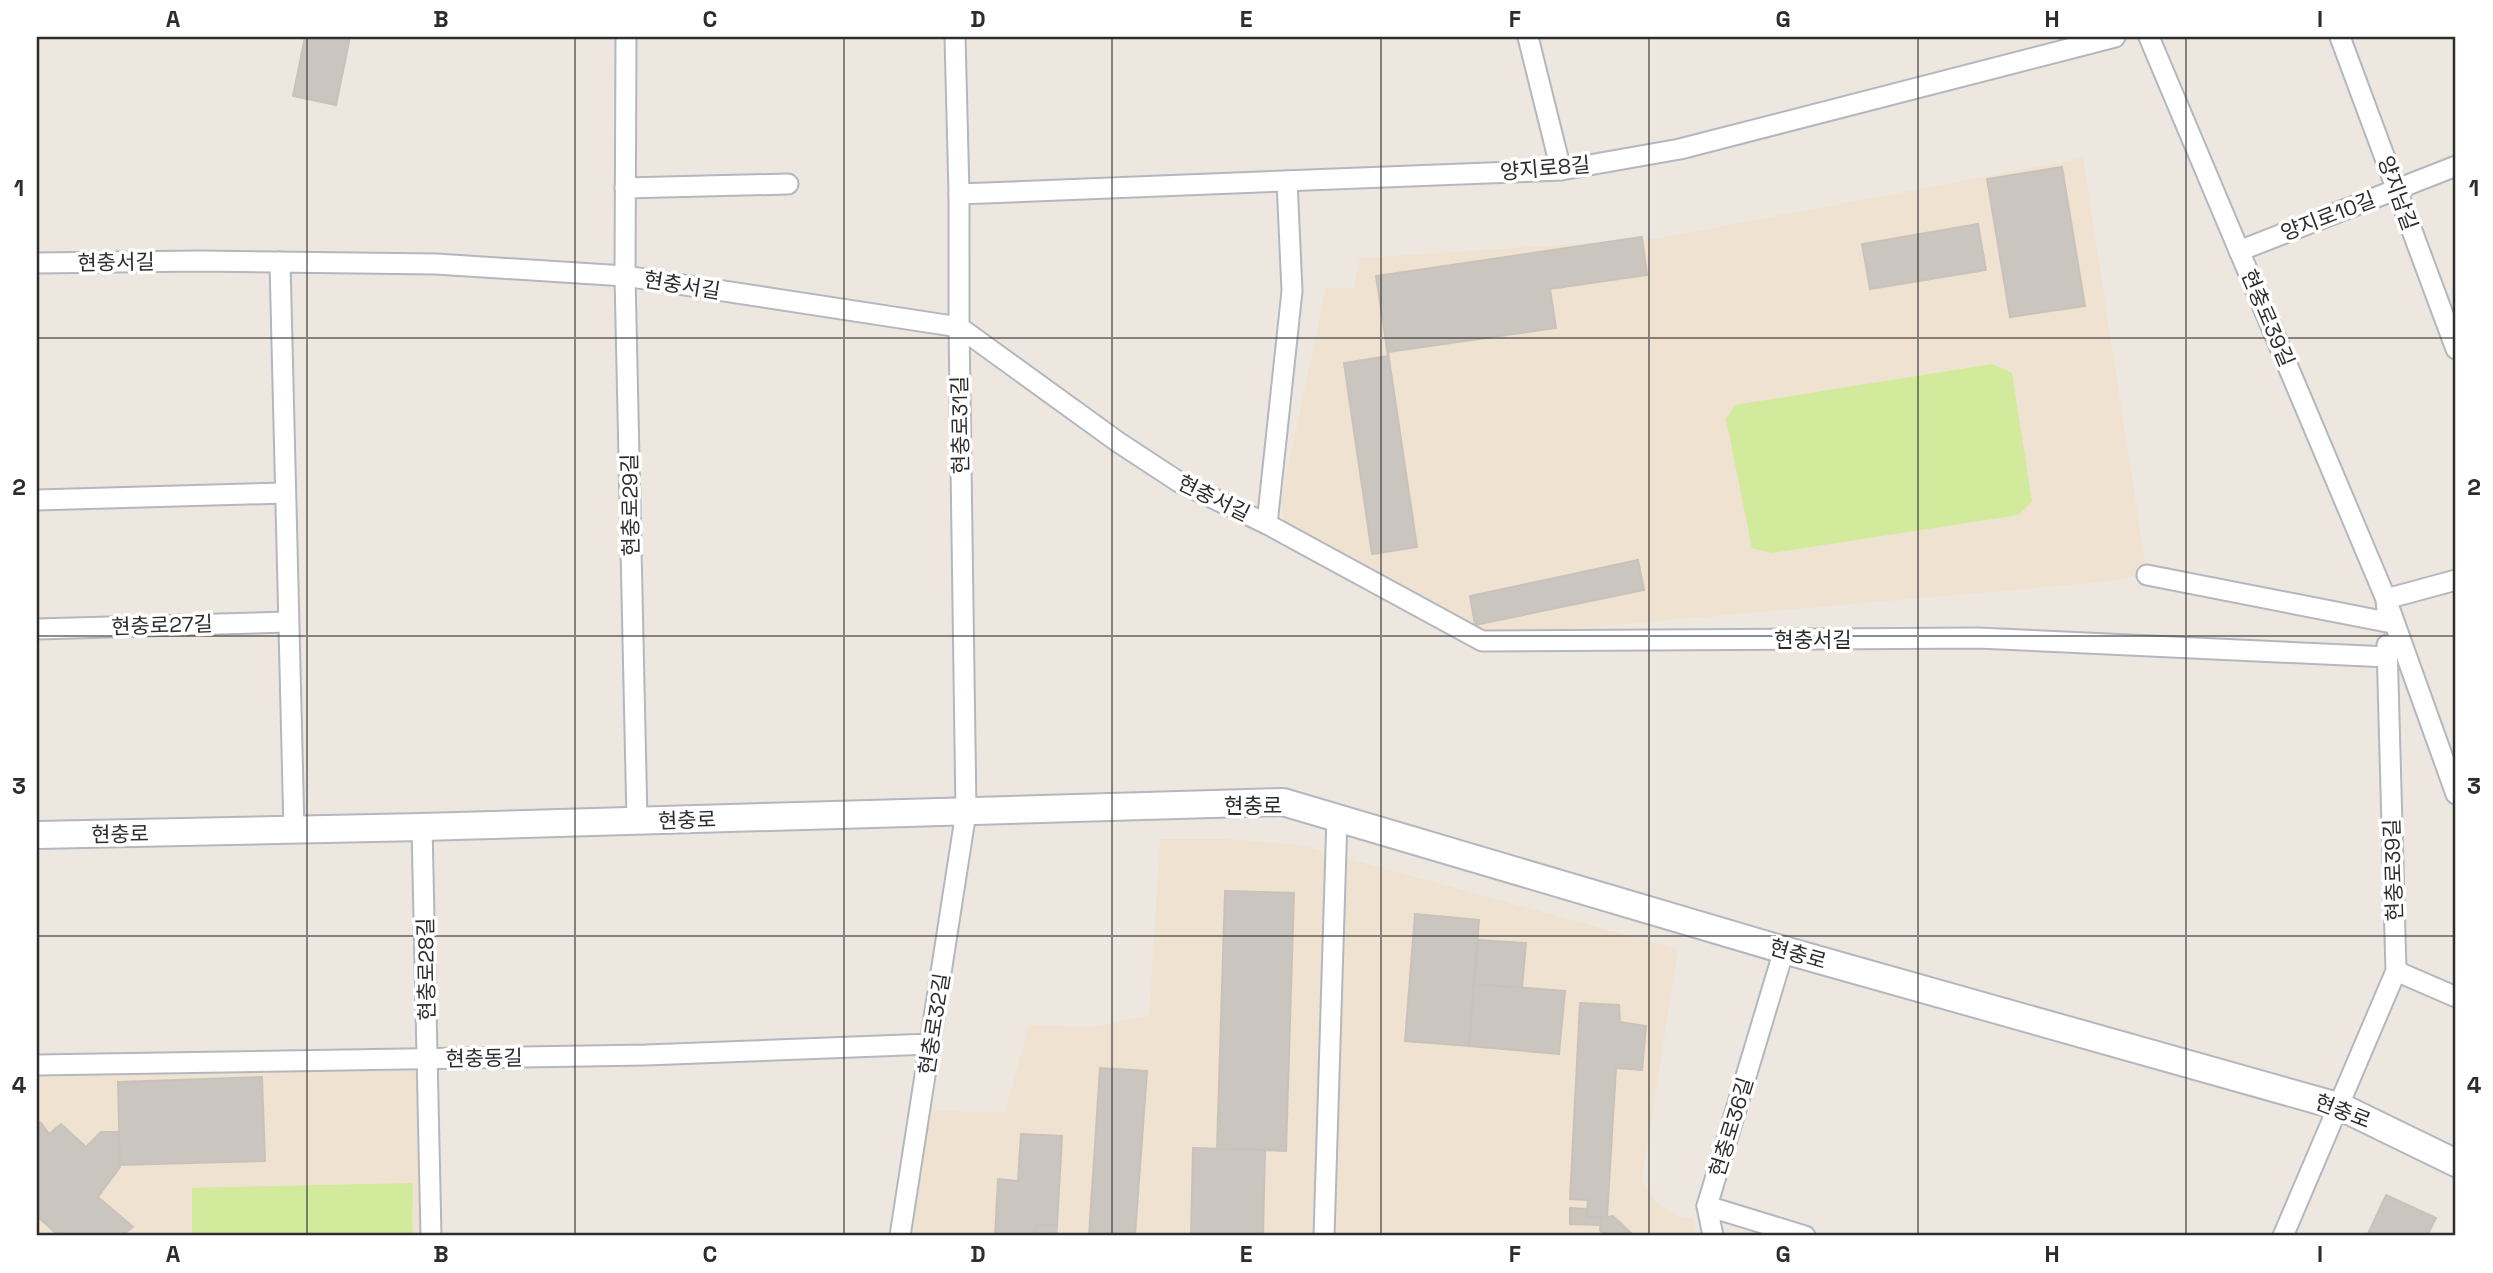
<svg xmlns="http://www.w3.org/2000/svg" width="2493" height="1273" font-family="'Space Grotesk','Noto Sans KR',sans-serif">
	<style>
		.education { fill: #efe2d1 }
		.pitch { fill: #d1ea9b }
		.building { fill: #cac5be; stroke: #cac2ba; stroke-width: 2 }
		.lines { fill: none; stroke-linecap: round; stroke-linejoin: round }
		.street-casing { stroke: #b3b7c0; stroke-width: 23 }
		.secondary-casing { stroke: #b3b7c0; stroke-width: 30 }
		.street { stroke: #fff; stroke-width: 19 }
		.secondary { stroke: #fff; stroke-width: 26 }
		.grid { fill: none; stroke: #2d2d2d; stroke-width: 2; stroke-opacity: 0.55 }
		.labels { text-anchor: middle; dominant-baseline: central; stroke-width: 7; stroke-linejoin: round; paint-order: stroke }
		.street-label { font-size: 21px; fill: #2d2d2d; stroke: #fff }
		.neatline { fill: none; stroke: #2d2d2d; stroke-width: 2.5 }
		.grid-label { font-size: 23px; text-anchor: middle; font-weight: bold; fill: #2d2d2d }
	</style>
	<rect width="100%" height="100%" fill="#eee7e0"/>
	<!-- education -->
	<g class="education">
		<polygon points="2083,158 2147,575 2093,583 1487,636 1284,523 1281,501 1326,288 1354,288 1360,258 1655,239"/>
		<polygon points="1160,839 1227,839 1299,845 1678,949 1642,1180 1658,1204 1676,1216 1693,1218 1697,1236 906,1236 932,1111 1005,1112 1029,1025 1092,1027 1149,1015"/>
		<polygon points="418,1069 420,1236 37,1236 37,1074"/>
	</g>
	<!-- pitch -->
	<g class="pitch">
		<polygon points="1992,364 2012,373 2032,502 2018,515 1771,553 1752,548 1726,419 1735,405"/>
		<polygon points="413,1183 412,1236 192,1236 192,1188"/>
	</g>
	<!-- building -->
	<g class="building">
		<polygon points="305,37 350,37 336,105 293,96"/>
		<polygon points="2062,167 2085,306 2010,317 1987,179"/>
		<polygon points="1978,224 1986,270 1870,289 1862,244"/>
		<polygon points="1642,237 1647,275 1550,289 1556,328 1388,352 1417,547 1372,554 1344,363 1388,356 1376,276"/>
		<polygon points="1638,560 1644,590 1475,625 1470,596"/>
		<polygon points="1225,891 1294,893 1286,1151 1217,1148"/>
		<polygon points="1415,914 1479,920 1469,1046 1405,1041"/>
		<polygon points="1478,940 1526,943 1522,988 1474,984"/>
		<polygon points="1474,984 1565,991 1559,1054 1469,1046"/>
		<polygon points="1580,1003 1619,1005 1620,1022 1646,1026 1642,1070 1616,1068 1607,1218 1587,1217 1588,1200 1570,1199"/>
		<polygon points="1100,1068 1147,1071 1135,1236 1089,1236"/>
		<polygon points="262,1077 265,1161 120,1165 118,1082"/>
		<polygon points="37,1122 41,1123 49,1134 61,1124 86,1147 101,1132 118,1132 120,1167 98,1197 133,1227 121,1236 59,1236 37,1216"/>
		<polygon points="1021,1134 1062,1136 1057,1226 1036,1224 1035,1236 995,1236 998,1179 1018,1181"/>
		<polygon points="1193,1148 1265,1150 1263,1236 1191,1236"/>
		<polygon points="2386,1195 2436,1218 2427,1236 2367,1236"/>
		<polygon points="1570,1208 1587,1209 1587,1217 1601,1218 1600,1225 1570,1224"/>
		<polygon points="1613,1216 1634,1236 1606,1236 1600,1230 1601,1218"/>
		<polygon points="1036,1224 1057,1226 1056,1236 1035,1236"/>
	</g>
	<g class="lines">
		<defs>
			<g id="street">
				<polyline points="626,37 625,276 637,821"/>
				<polyline points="1528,37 1561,170"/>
				<polyline points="2149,37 2386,599 2456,794"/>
				<polyline points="2340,37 2456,349"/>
				<polyline points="625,188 788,184"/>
				<polyline points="959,194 1561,170 1680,149 2115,37"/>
				<polyline points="2239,251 2456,166"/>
				<polyline points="280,262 294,830"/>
				<polyline points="37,263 199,261 436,264 625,276 959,327 1118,442 1179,482 1267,524 1482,641 1978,638 2388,657"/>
				<polyline points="37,500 285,493"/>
				<polyline points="1267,524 1292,291 1287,181"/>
				<polyline points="2147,575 2387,622"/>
				<polyline points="2387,611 2386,599 2456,580"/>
				<polyline points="37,629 288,622"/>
				<polyline points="422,827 431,1236"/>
				<polyline points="2396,971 2456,997"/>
				<polyline points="37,1065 646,1055 931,1044"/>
				<polyline points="1707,1206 1805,1236"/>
				<polyline points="900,1236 966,812 959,327 959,194 955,37"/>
				<polyline points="1324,1236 1337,817"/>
				<polyline points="1713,1236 1707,1206 1784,950"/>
				<polyline points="2283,1236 2396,971 2387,645"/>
			</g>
			<polyline id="secondary" points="37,835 422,827 1283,802 1784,950 2341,1107 2456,1163"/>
		</defs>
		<!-- street casing -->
		<use href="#street" class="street-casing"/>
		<!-- secondary casing -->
		<use href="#secondary" class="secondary-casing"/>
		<!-- street -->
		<use href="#street" class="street"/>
		<!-- secondary -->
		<use href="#secondary" class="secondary"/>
	</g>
	<!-- grid -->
	<path class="grid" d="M307,37V1236M575,37V1236M844,37V1236M1112,37V1236M1381,37V1236M1649,37V1236M1918,37V1236M2186,37V1236M37,338H2456M37,636H2456M37,936H2456"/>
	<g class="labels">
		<!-- street labels -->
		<g class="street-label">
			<text transform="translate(1545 168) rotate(-5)">양지로8길</text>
			<text transform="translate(2398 193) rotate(70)">양지남길</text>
			<text transform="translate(2328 216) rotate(-21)">양지로10길</text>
			<text transform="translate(116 262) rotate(-1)">현충서길</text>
			<text transform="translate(682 285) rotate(9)">현충서길</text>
			<text transform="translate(2268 318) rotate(67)">현충로39길</text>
			<text transform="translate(960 425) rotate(-91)">현충로31길</text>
			<text transform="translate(1214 498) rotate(26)">현충서길</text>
			<text transform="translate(630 505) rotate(-91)">현충로29길</text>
			<text transform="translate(162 625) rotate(-2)">현충로27길</text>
			<text x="1813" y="639">현충서길</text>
			<text x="1253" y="805">현충로</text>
			<text transform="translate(687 820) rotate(-2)">현충로</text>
			<text transform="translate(120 834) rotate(-1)">현충로</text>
			<text transform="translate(2393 870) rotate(-92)">현충로39길</text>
			<text transform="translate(1798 954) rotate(16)">현충로</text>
			<text transform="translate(426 969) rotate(-91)">현충로28길</text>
			<text transform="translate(934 1024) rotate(-81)">현충로32길</text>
			<text transform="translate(484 1058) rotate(-1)">현충동길</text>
			<text transform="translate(2343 1111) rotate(21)">현충로</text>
			<text transform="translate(1731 1127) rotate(-73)">현충로36길</text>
		</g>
	</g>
	<!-- border -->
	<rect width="2493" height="1273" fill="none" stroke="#ffffff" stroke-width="77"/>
	<rect x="38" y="38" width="2416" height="1196" class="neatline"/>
	<g class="grid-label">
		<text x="173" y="27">A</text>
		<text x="441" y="27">B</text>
		<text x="710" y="27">C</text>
		<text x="978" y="27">D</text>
		<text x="1246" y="27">E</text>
		<text x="1515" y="27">F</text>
		<text x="1783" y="27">G</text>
		<text x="2052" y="27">H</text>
		<text x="2320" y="27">I</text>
		<text x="19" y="196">1</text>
		<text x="2474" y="196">1</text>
		<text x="19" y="495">2</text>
		<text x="2474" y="495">2</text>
		<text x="19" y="794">3</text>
		<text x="2474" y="794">3</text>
		<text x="19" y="1093">4</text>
		<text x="2474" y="1093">4</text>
		<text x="173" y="1262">A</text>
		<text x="441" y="1262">B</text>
		<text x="710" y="1262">C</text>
		<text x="978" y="1262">D</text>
		<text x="1246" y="1262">E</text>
		<text x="1515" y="1262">F</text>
		<text x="1783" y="1262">G</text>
		<text x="2052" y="1262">H</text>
		<text x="2320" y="1262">I</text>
	</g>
</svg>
